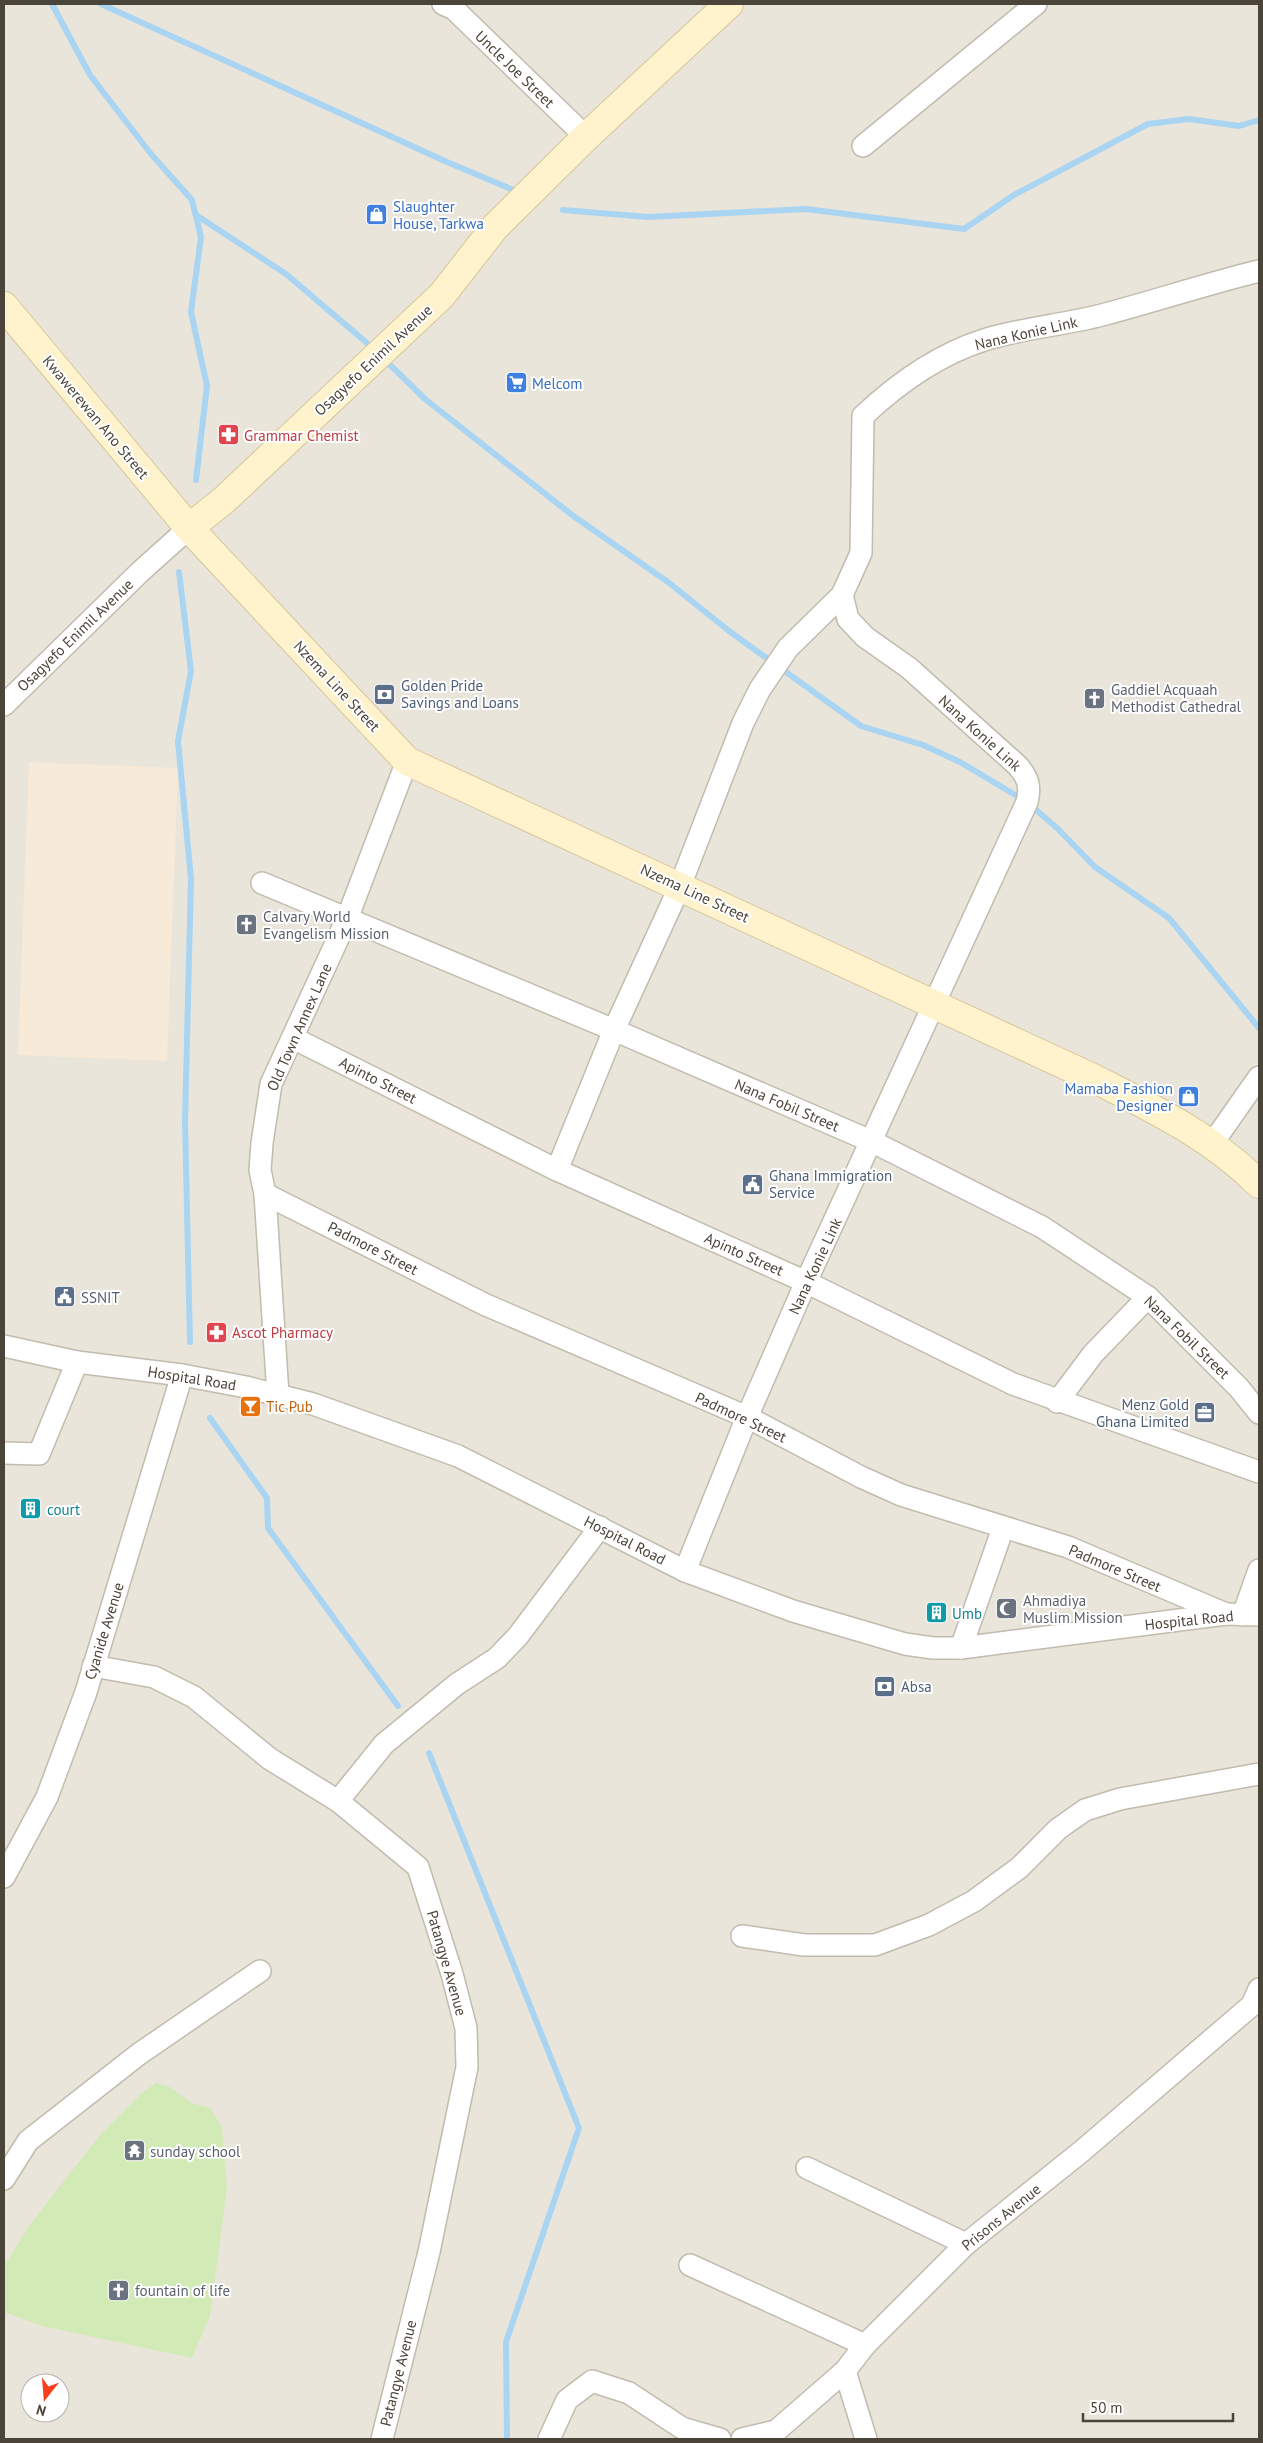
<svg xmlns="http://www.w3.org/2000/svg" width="1263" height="2443" font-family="'PT Sans',sans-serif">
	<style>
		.residential { fill: #eae5da; fill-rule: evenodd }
		.commercial { fill: #f7ead8 }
		.green { fill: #d2eab5 }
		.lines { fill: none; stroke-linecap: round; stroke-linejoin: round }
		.stream { stroke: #a9d4f2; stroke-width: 6 }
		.street-casing { stroke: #c2bbae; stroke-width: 24 }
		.secondary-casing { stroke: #d6c79b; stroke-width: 30 }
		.street { stroke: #fff; stroke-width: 21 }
		.secondary { stroke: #fff3cd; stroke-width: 28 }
		.labels { text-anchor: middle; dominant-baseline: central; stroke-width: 4; stroke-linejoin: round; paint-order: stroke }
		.street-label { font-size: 15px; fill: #4b4439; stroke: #fff }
		.shop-label { font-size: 15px; fill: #366cbe; stroke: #fff; text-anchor: start }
		.health-label { font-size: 15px; fill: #be3a42; stroke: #fff; text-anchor: start }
		.service-label { font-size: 15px; fill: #4e5e75; stroke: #fff; text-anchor: start }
		.worship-label { font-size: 15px; fill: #5b616d; stroke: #fff; text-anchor: start }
		.food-label { font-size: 15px; fill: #c56008; stroke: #fff; text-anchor: start }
		.culture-label { font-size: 15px; fill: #0d838f; stroke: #fff; text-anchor: start }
	</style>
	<rect width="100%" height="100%" fill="#f6f3ec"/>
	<!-- residential -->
	<path class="residential" d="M4,4H1259V2439H4ZM30,2383H60V2413H30Z"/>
	<!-- commercial -->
	<polygon class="commercial" points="29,762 178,768 167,1061 18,1055"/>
	<!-- green -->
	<polygon class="green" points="156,2083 170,2087 191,2103 210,2108 222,2127 227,2189 210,2316 192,2358 42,2326 4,2312 4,2267 29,2226 100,2135 141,2094"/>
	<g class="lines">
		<!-- stream -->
		<g class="stream">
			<polyline points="52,4 90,75 151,154 192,200 201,237 191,312 207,386 196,480"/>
			<polyline points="101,4 447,162 516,191"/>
			<polyline points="563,210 648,217 806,209 964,229 1014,195 1148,124 1189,119 1239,126 1259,120"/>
			<polyline points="196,215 286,274 374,349"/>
			<polyline points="383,358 425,399 572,515 668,582 729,631 861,726 923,745 960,762 1027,802 1058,829 1095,867 1169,918 1259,1028"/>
			<polyline points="179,572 191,671 178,741 191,879 185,1121 190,1342"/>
			<polyline points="210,1418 267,1498 268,1528 398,1706"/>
			<polyline points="429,1753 579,2128 506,2342 507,2439"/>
		</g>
		<defs>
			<g id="street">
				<polyline points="443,4 454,9 586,137"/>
				<polyline points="863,146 1036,4"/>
				<polyline points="4,705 141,571 189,528"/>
				<polyline points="262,883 614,1030 873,1142 1042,1227 1148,1297 1239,1388 1259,1413"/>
				<polyline points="293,1038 557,1170 806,1282 1013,1384 1259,1472"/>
				<polyline points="1212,1144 1259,1077"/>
				<polyline points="557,1170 614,1030 680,886 743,723 760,689 788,648 842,595"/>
				<polyline points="265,1194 486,1305 747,1417 861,1477 901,1495 1068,1547 1226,1614"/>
				<polyline points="4,1346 77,1362 182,1375 246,1387 313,1404 458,1456 685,1571 793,1611 905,1644 933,1648 961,1648 1226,1614 1259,1615"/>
				<polyline points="278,1395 265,1194 260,1170 262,1143 271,1084 347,919 407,761"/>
				<polyline points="1057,1402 1093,1354 1148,1297"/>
				<polyline points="4,1453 39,1454 77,1362"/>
				<path d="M685,1571L747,1417L806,1282L1027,802C1031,786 1028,778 1018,766L909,668L865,637L848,619L842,595L861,553L863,416C898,383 937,355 984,340C1022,328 1064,325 1102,315C1155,301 1206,284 1259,271"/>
				<polyline points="1243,1615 1259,1570"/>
				<polyline points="961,1648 1003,1528"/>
				<polyline points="93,1666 154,1677 194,1697 270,1759 338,1801 418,1867 452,1974 466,2028 467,2067 429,2252 382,2439"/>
				<polyline points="338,1801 384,1744 457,1684 497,1658 518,1636 600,1527"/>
				<polyline points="4,1877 47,1797 86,1692 182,1375"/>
				<polyline points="742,1936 804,1945 875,1945 929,1925 974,1901 1019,1868 1058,1829 1085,1810 1120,1799 1259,1774"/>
				<polyline points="807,2168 966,2244"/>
				<polyline points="4,2179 28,2141 139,2054 260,1971"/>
				<polyline points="690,2265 865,2345"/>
				<polyline points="845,2371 866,2439"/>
				<polyline points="549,2439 567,2400 592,2381 629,2393 682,2428 720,2439"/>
				<polyline points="742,2439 776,2431 845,2371 865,2345 966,2244 1082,2151 1252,2005 1259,1989"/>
			</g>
			<g id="secondary">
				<path d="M4,306L189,528L407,761L1093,1078C1152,1108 1211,1136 1259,1184"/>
				<polyline points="189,528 224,500 442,295 495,227 586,137 729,4"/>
			</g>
		</defs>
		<!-- street casing -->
		<use href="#street" class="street-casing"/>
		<!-- secondary casing -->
		<use href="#secondary" class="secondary-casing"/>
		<!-- street -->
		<use href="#street" class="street"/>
		<!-- secondary -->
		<use href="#secondary" class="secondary"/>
	</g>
	<!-- icons -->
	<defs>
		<symbol id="shop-square" viewBox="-11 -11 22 22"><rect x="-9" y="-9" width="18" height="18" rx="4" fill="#3f7fe0" stroke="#fff"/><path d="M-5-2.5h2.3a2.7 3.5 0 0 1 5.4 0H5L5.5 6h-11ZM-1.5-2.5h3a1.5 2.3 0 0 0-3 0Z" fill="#fff"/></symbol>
		<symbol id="supermarket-square" viewBox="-11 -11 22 22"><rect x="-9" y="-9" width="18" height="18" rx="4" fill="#3f7fe0" stroke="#fff"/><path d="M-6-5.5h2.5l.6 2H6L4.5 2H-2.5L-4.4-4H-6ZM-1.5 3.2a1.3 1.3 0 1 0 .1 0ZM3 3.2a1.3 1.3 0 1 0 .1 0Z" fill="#fff"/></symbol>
		<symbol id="pharmacy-square" viewBox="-11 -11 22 22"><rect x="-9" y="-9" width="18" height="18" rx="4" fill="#e0444e" stroke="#fff"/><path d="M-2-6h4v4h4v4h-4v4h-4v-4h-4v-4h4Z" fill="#fff"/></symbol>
		<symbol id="bank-square" viewBox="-11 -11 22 22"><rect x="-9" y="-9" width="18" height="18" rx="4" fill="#5c6f8a" stroke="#fff"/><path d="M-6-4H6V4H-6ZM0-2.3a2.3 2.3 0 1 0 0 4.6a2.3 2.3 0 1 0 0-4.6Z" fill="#fff"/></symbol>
		<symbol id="church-square" viewBox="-11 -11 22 22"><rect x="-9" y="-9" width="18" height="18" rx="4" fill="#6b7280" stroke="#fff"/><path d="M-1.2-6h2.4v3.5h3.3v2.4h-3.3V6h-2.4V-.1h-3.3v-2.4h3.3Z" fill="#fff"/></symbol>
		<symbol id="civic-square" viewBox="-11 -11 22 22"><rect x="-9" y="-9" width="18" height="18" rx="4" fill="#5c6f8a" stroke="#fff"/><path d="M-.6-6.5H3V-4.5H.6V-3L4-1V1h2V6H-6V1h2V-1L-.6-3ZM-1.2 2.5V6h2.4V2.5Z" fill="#fff"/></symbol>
		<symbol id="bar-square" viewBox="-11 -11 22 22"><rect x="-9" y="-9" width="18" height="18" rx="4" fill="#e8710a" stroke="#fff"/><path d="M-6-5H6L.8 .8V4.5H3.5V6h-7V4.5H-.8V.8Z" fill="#fff"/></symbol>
		<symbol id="office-square" viewBox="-11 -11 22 22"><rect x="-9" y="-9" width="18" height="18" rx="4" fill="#5c6f8a" stroke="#fff"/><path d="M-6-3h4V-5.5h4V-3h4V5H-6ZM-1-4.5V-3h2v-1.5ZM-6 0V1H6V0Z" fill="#fff"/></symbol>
		<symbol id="building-square" viewBox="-11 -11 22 22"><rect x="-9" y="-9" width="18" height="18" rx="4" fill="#0f9aa8" stroke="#fff"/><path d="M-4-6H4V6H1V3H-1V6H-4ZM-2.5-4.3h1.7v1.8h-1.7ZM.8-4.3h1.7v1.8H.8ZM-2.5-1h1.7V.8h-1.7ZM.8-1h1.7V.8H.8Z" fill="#fff"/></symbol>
		<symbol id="mosque-square" viewBox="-11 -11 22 22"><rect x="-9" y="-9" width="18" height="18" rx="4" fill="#6b7280" stroke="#fff"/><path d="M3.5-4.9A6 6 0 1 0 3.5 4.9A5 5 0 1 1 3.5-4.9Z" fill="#fff"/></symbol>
		<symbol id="temple-square" viewBox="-11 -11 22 22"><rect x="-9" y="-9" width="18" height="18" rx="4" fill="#6b7280" stroke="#fff"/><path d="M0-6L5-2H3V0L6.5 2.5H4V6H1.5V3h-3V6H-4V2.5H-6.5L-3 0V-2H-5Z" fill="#fff"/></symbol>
	</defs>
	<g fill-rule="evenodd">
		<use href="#shop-square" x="364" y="202" width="25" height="25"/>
		<use href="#supermarket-square" x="504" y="370" width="25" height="25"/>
		<use href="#pharmacy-square" x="216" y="422" width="25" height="25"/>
		<use href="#bank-square" x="372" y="682" width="25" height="25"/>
		<use href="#church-square" x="1082" y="686" width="25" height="25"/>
		<use href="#church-square" x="234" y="912" width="25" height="25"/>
		<use href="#shop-square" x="1176" y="1084" width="25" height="25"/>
		<use href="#civic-square" x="740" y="1172" width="25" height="25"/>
		<use href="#civic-square" x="52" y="1284" width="25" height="25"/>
		<use href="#pharmacy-square" x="204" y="1320" width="25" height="25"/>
		<use href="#bar-square" x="238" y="1394" width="25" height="25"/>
		<use href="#office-square" x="1192" y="1400" width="25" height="25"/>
		<use href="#building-square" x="18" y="1496" width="25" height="25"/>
		<use href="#mosque-square" x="994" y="1596" width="25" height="25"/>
		<use href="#building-square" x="924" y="1600" width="25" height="25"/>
		<use href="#bank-square" x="872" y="1674" width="25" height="25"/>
		<use href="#temple-square" x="122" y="2138" width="25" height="25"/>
		<use href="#church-square" x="106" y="2278" width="25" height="25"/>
	</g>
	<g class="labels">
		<!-- street labels -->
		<g class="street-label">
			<text transform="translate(515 69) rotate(44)">Uncle Joe Street</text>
			<text transform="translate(1026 333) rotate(-13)">Nana Konie Link</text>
			<text transform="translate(373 360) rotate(-43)">Osagyefo Enimil Avenue</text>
			<text transform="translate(96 417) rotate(50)">Kwawerewan Ano Street</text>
			<text transform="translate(75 635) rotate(-44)">Osagyefo Enimil Avenue</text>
			<text transform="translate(337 686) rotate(47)">Nzema Line Street</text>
			<text transform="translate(980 733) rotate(42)">Nana Konie Link</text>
			<text transform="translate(695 893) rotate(25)">Nzema Line Street</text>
			<text transform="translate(299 1027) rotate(-66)">Old Town Annex Lane</text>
			<text transform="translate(378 1080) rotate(27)">Apinto Street</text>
			<text transform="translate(787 1105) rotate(23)">Nana Fobil Street</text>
			<text transform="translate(373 1248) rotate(27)">Padmore Street</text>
			<text transform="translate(744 1254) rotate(24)">Apinto Street</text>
			<text transform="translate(815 1266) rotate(-65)">Nana Konie Link</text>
			<text transform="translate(1187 1337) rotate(44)">Nana Fobil Street</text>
			<text transform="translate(192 1378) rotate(9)">Hospital Road</text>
			<text transform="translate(741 1417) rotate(25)">Padmore Street</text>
			<text transform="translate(625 1540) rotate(27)">Hospital Road</text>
			<text transform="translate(1115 1568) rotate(23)">Padmore Street</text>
			<text transform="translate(1189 1620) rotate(-6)">Hospital Road</text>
			<text transform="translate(104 1631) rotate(-73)">Cyanide Avenue</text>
			<text transform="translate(447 1963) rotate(74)">Patangye Avenue</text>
			<text transform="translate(1001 2217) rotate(-39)">Prisons Avenue</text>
			<text transform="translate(398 2373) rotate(-76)">Patangye Avenue</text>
		</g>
		<!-- shop labels -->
		<g class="shop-label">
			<text x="393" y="206">Slaughter<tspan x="393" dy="17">House, Tarkwa</tspan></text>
			<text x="532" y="383">Melcom</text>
			<text x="1173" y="1088" text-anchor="end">Mamaba Fashion<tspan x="1173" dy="17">Designer</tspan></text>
		</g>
		<!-- health labels -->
		<g class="health-label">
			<text x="244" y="435">Grammar Chemist</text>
			<text x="232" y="1332">Ascot Pharmacy</text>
		</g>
		<!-- service labels -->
		<g class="service-label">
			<text x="401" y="685">Golden Pride<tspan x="401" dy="17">Savings and Loans</tspan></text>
			<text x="769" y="1175">Ghana Immigration<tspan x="769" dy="17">Service</tspan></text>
			<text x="81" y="1297">SSNIT</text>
			<text x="1189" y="1404" text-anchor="end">Menz Gold<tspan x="1189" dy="17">Ghana Limited</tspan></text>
			<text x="901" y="1686">Absa</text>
		</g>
		<!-- worship labels -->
		<g class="worship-label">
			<text x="1111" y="689">Gaddiel Acquaah<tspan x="1111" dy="17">Methodist Cathedral</tspan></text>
			<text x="263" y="916">Calvary World<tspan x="263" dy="17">Evangelism Mission</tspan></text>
			<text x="1023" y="1600">Ahmadiya<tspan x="1023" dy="17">Muslim Mission</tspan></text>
			<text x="150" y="2151">sunday school</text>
			<text x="135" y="2290">fountain of life</text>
		</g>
		<!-- food labels -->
		<g class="food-label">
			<text x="266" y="1406">Tic Pub</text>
		</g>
		<!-- culture labels -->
		<g class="culture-label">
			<text x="47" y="1509">court</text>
			<text x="952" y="1613">Umb</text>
		</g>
	</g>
	<!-- border -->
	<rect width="1263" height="2443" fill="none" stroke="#4b4439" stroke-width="10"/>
	<!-- north arrow -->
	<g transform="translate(45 2398) rotate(197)"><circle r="24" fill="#ffffff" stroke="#b7b4b0"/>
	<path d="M0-4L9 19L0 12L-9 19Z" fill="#fc3f1d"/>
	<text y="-8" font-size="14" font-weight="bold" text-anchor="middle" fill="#4b4439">N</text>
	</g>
	<!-- scale -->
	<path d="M1083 2413v8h150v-8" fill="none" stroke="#4b4439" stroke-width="2.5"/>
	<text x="1090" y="2413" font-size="15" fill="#4b4439" stroke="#ffffff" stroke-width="4" paint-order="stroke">50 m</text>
</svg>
